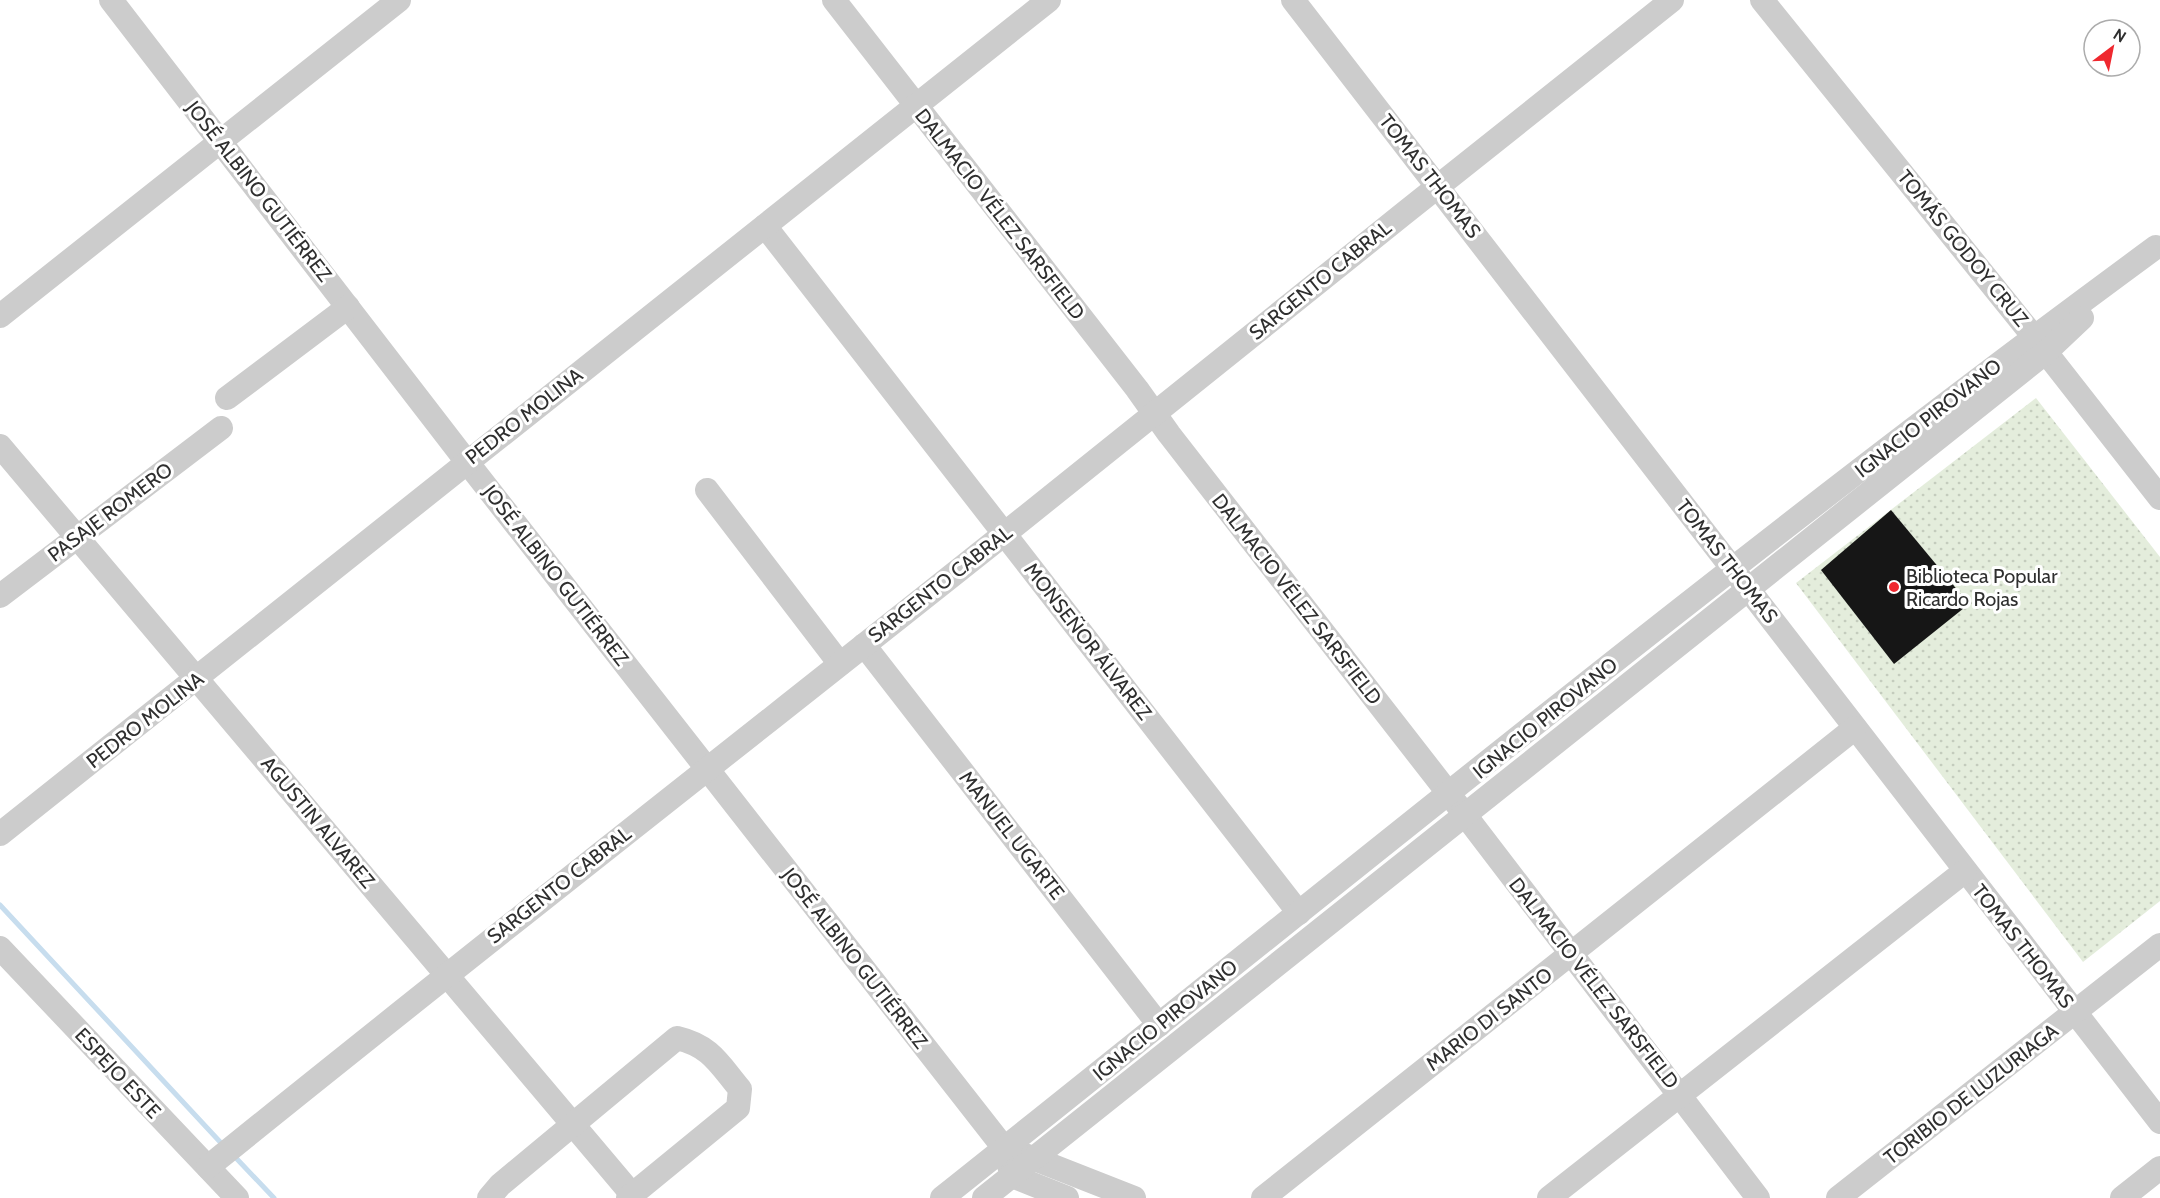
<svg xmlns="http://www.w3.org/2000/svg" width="2160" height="1198" font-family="Cabin,sans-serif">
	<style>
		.grass { fill: url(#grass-dots) }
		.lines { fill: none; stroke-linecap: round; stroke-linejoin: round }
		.stream { stroke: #c7ddee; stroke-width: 5 }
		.building { fill: #161616 }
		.minor { stroke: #ccc; stroke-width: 24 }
		.poi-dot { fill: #ef282f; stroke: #fff; stroke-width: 2 }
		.labels { text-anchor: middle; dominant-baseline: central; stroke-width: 6; stroke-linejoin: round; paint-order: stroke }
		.street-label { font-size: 20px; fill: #2f2f2f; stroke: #fff }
		.poi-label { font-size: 20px; fill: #2f2f2f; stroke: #fff; text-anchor: start }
	</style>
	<defs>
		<pattern id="grass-dots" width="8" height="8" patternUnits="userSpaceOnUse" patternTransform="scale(1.5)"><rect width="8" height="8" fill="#e4eddc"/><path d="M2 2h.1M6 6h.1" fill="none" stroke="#c4ccbd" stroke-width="1.8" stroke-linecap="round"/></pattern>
	</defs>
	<rect width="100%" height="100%" fill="#fff"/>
	<!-- grass -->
	<polygon class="grass" points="2036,398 2160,557 2160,901 2083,962 1796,583"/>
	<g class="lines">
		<!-- stream -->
		<g class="stream">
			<polyline points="0,905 222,1144"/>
			<polyline points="236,1158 274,1198"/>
		</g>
	</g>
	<!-- building -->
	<polygon class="building" points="1891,510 1969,604 1894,664 1821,570"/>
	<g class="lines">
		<!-- minor -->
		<g class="minor">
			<polyline points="111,0 467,462 1004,1148 1012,1176 1067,1198"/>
			<polyline points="834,0 1137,389 1169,434 1449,794 1758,1198"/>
			<polyline points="1293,0 2160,1122"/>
			<polyline points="1762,0 2034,337 2160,498"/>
			<polyline points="765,226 1299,913"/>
			<polyline points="0,316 399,0"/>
			<polyline points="227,398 348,307"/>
			<polyline points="0,446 635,1198"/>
			<polyline points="707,490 840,664"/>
			<polyline points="0,596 221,428"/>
			<polyline points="864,645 1159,1025"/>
			<polyline points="0,834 1049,0"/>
			<polyline points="0,948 237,1198"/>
			<polyline points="1022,1154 1134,1198"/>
			<path d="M208,1167C471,954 738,746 1003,535C1226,357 1448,177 1672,0"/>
			<path d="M489,1198L500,1185L677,1038C711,1046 719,1064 740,1089L738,1108L628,1198"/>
			<path d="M942,1198C1344,878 1742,551 2156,247"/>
			<polyline points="984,1198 2046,352 2082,318"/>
			<polyline points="1263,1198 1855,728"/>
			<polyline points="1549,1198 1965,871"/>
			<polyline points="1838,1198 2160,945"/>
			<polyline points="2122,1198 2160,1168"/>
		</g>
	</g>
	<!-- markers -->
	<circle class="poi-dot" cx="1894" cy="587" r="6"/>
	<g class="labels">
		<!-- street labels -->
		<g class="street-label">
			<text transform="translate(1430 176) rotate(52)">TOMAS THOMAS</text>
			<text transform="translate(259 191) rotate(52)">JOSÉ ALBINO GUTIÉRREZ</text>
			<text transform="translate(1000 214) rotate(52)">DALMACIO VÉLEZ SARSFIELD</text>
			<text transform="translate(1963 248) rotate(51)">TOMÁS GODOY CRUZ</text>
			<text transform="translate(1320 280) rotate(-39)">SARGENTO CABRAL</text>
			<text transform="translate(524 416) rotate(-38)">PEDRO MOLINA</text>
			<text transform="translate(1928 418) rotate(-38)">IGNACIO PIROVANO</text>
			<text transform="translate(110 512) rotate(-37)">PASAJE ROMERO</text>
			<text transform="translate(1727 561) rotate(52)">TOMAS THOMAS</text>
			<text transform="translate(556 575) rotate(52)">JOSÉ ALBINO GUTIÉRREZ</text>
			<text transform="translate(940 584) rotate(-38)">SARGENTO CABRAL</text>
			<text transform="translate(1297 599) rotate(52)">DALMACIO VÉLEZ SARSFIELD</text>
			<text transform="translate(1088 641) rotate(52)">MONSEÑOR ÁLVAREZ</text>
			<text transform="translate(1545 718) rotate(-39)">IGNACIO PIROVANO</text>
			<text transform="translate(145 720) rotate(-38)">PEDRO MOLINA</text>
			<text transform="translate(318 822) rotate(50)">AGUSTIN ALVAREZ</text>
			<text transform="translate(1012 835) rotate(52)">MANUEL UGARTE</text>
			<text transform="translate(559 885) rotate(-38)">SARGENTO CABRAL</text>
			<text transform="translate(2023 946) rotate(52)">TOMAS THOMAS</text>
			<text transform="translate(855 958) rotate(52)">JOSÉ ALBINO GUTIÉRREZ</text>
			<text transform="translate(1594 983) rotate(52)">DALMACIO VÉLEZ SARSFIELD</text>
			<text transform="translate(1489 1019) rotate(-38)">MARIO DI SANTO</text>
			<text transform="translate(1165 1020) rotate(-39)">IGNACIO PIROVANO</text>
			<text transform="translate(118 1073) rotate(47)">ESPEJO ESTE</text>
			<text transform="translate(1971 1094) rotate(-38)">TORIBIO DE LUZURIAGA</text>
		</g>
		<!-- poi labels -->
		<g class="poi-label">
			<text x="1906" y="576">Biblioteca Popular<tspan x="1906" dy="23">Ricardo Rojas</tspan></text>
		</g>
	</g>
	<!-- north arrow -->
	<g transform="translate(2112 48) rotate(32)"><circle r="28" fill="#ffffff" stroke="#acacac" stroke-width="1.5"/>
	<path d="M0-4.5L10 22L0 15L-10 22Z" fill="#ef282f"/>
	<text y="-9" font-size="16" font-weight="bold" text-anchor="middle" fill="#2f2f2f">N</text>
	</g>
</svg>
